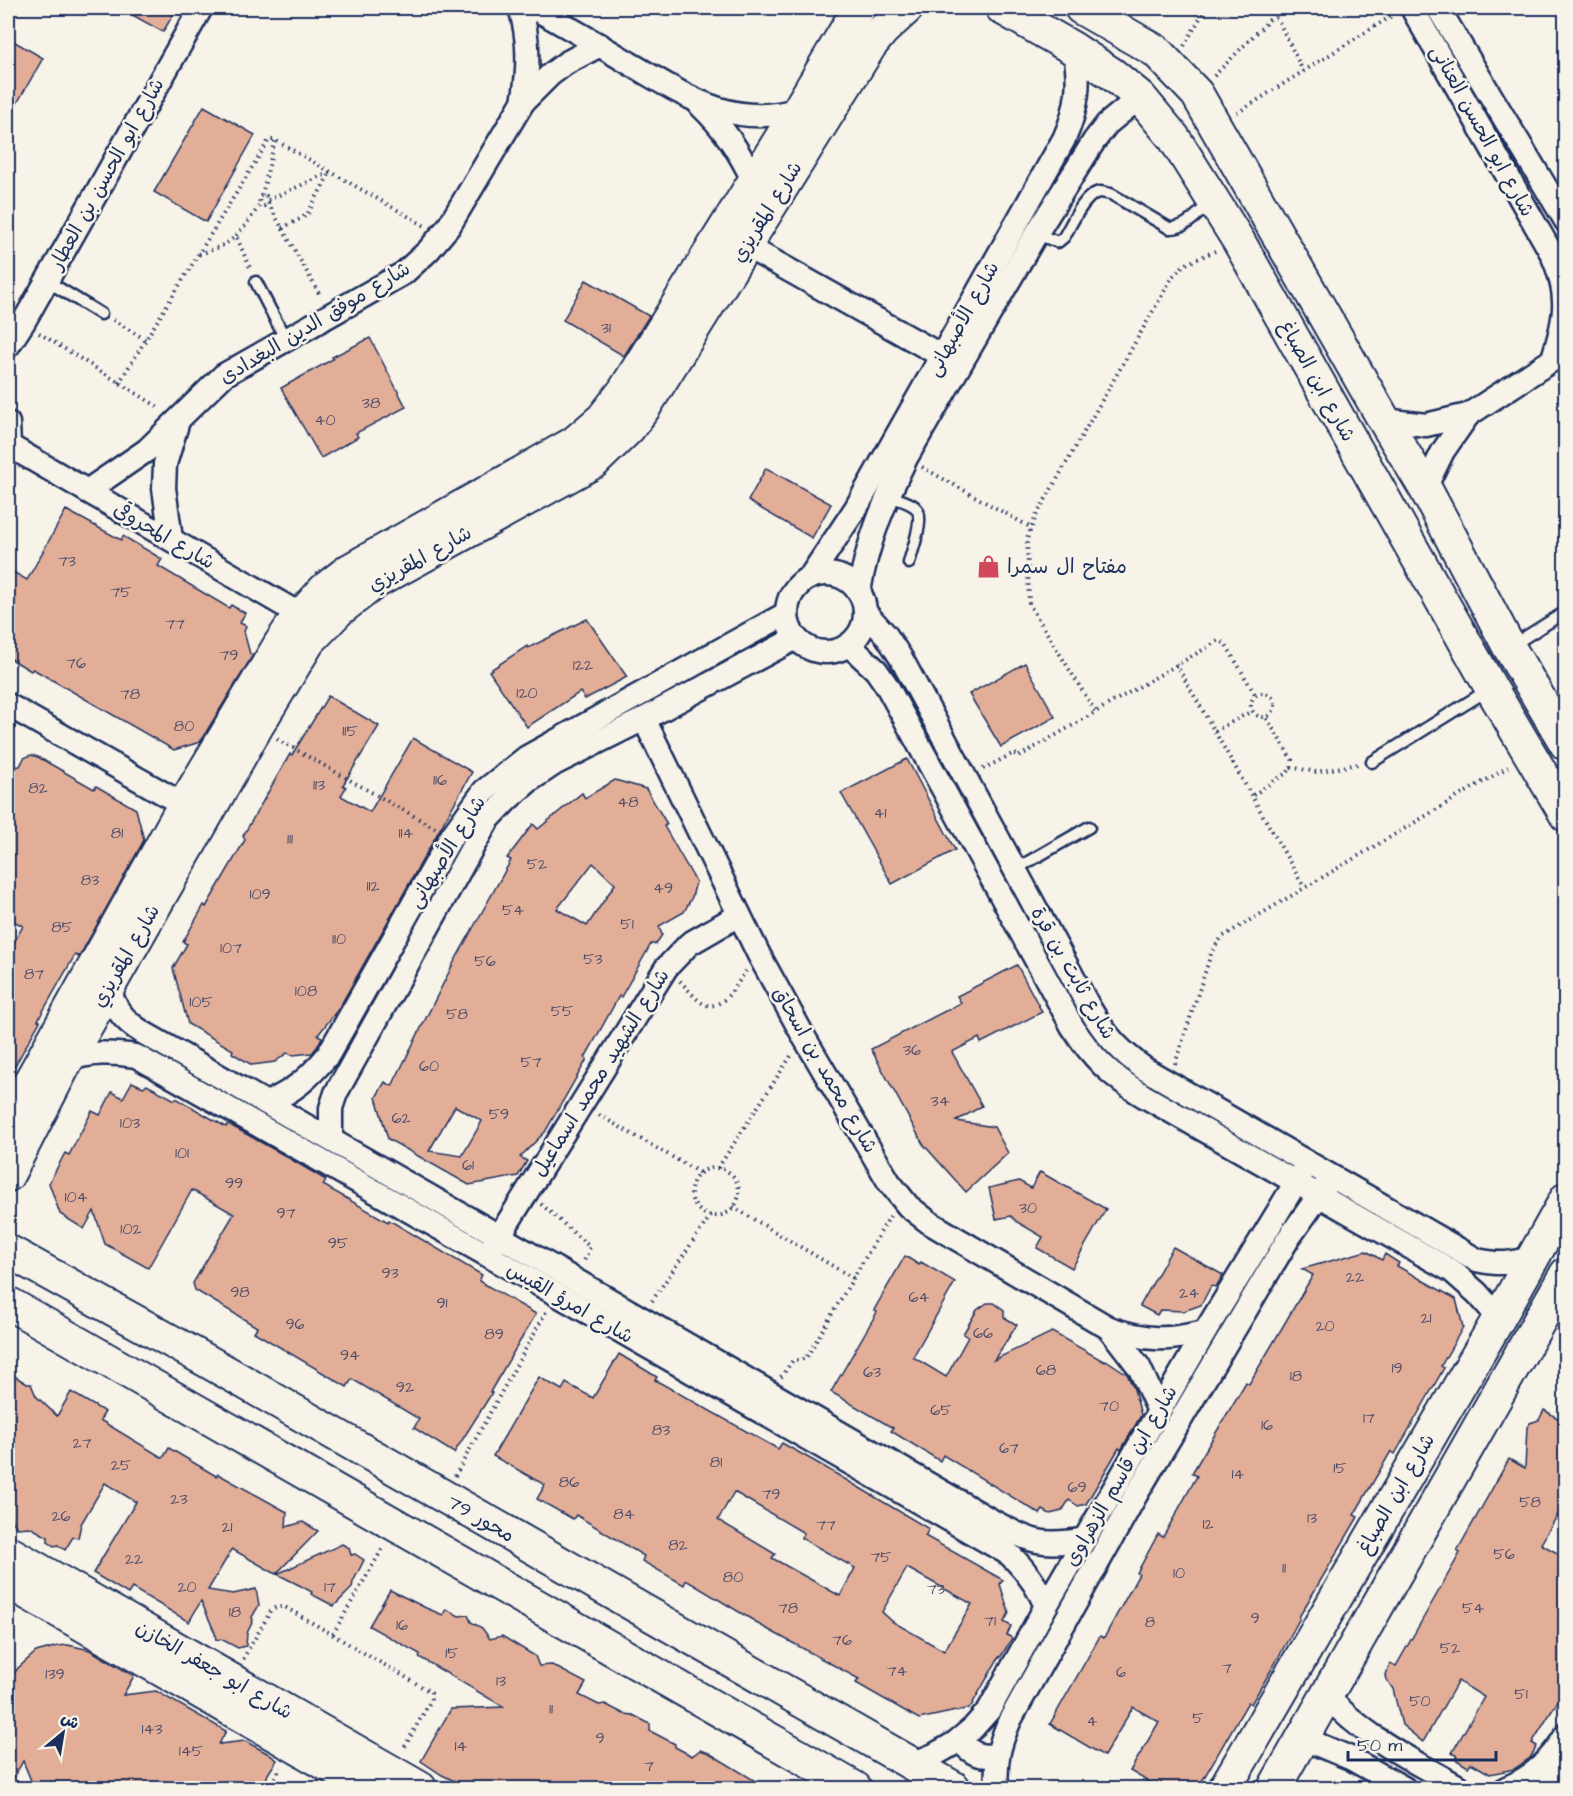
<svg xmlns="http://www.w3.org/2000/svg" width="1573" height="1796" font-family="'Architects Daughter','Playpen Sans Arabic',sans-serif">
	<style>
		.building { fill: #e3ae98; stroke: #1b2f5e; stroke-width: 1.5; fill-rule: evenodd }
		.lines { fill: none; stroke-linecap: round; stroke-linejoin: round }
		.lane-casing { stroke: #1b2f5e; stroke-width: 15 }
		.street-casing { stroke: #1b2f5e; stroke-width: 27 }
		.secondary-casing { stroke: #1b2f5e; stroke-width: 36 }
		.path { stroke: #1b2f5e; stroke-width: 4; stroke-dasharray: 1.5 4.5; stroke-linecap: butt }
		.lane { stroke: #f7f3e8; stroke-width: 10 }
		.street { stroke: #f7f3e8; stroke-width: 22 }
		.secondary { stroke: #f7f3e8; stroke-width: 32 }
		.labels { text-anchor: middle; dominant-baseline: central; stroke-width: 5; stroke-linejoin: round; paint-order: stroke }
		.number-label { font-size: 16px; fill: #4d4f6c }
		.street-label { font-size: 20px; fill: #1b2f5e; stroke: #f7f3e8 }
		.poi-label { font-size: 20px; fill: #1b2f5e; stroke: #f7f3e8; text-anchor: start }
	</style>
	<rect width="100%" height="100%" fill="#f7f3e8"/>
	<filter id="ink" filterUnits="userSpaceOnUse"><feTurbulence type="fractalNoise" baseFrequency=".0167" numOctaves="2"/><feDisplacementMap in="SourceGraphic" scale="12" xChannelSelector="R" yChannelSelector="G"/><feConvolveMatrix kernelMatrix="1 2 1 2 8 2 1 2 1" color-interpolation-filters="sRGB"/></filter>
	<g filter="url(#ink)">
		<!-- building -->
		<g class="building">
			<polygon points="120,8 177,8 163,32"/>
			<polygon points="8,38 43,58 8,119"/>
			<polygon points="204,106 255,135 206,222 154,192"/>
			<polygon points="586,280 649,316 624,356 563,320"/>
			<polygon points="370,338 406,407 356,433 358,437 321,458 281,388 333,359 332,357"/>
			<polygon points="766,468 831,504 812,538 748,501"/>
			<polygon points="66,510 121,540 123,536 162,559 158,566 229,608 231,605 245,613 240,623 246,626 244,632 250,654 253,655 200,742 174,750 33,669 31,671 8,657 8,569 27,580"/>
			<polygon points="587,619 627,677 585,699 580,692 527,727 489,671 527,646 528,648"/>
			<polygon points="1025,663 1055,717 1001,747 969,694"/>
			<polygon points="328,696 379,726 343,785 346,787 341,796 370,812 413,738 472,772 339,1008 318,1035 322,1037 317,1047 312,1053 293,1055 287,1053 275,1062 252,1065 232,1053 233,1050 188,1024 173,968 187,944 183,942 204,905 206,907 245,840 243,836 290,754 292,755"/>
			<polygon points="31,755 38,757 94,789 96,786 136,809 144,840 79,957 75,955 38,1020 40,1021 8,1078 8,953 23,926 8,918 8,767 20,766 24,758"/>
			<polygon points="907,759 955,850 892,884 841,793"/>
			<path d="M615,780L646,789L667,824L664,826L696,882L692,897L684,912L659,926L662,935L656,944H651L621,997L619,996L585,1058L587,1059L545,1132L520,1157L527,1161L518,1176L469,1185L388,1139L376,1097L385,1082L392,1086L453,964L511,860L507,858L533,824L538,829L582,793L585,798ZM593,863L615,884L587,926L557,909ZM455,1106L482,1121L462,1156L429,1151Z"/>
			<polygon points="1017,965 1042,1012 981,1043 979,1038 952,1052 982,1106 956,1121 994,1127 1008,1153 966,1192 923,1144 871,1049 961,1003 957,996"/>
			<polygon points="132,1082 143,1087 147,1085 175,1100 176,1098 226,1127 228,1124 282,1154 326,1180 323,1185 388,1222 389,1220 482,1275 479,1281 536,1314 490,1392 492,1393 454,1453 414,1428 419,1419 352,1379 347,1387 254,1332 257,1327 195,1290 193,1283 234,1214 192,1190 148,1268 105,1244 94,1211 84,1229 60,1214 49,1183 65,1153 69,1155 92,1111 100,1115 112,1092 123,1098"/>
			<polygon points="1040,1172 1106,1209 1072,1268 1037,1248 1043,1237 1017,1222 1011,1216 996,1219 989,1188 1019,1181 1031,1188"/>
			<polygon points="1173,1247 1223,1275 1216,1287 1211,1286 1201,1305 1184,1311 1160,1310 1157,1315 1140,1306"/>
			<polygon points="1366,1251 1382,1260 1385,1254 1399,1263 1397,1266 1456,1299 1463,1327 1441,1366 1444,1368 1395,1454 1391,1451 1354,1515 1358,1517 1299,1617 1300,1618 1273,1667 1251,1704 1248,1702 1198,1788 1159,1788 1130,1771 1159,1722 1133,1707 1104,1756 1050,1724 1100,1636 1104,1638 1139,1574 1137,1573 1158,1534 1163,1537 1197,1476 1192,1473 1246,1382 1249,1384 1313,1275 1302,1269"/>
			<polygon points="905,1256 919,1265 921,1262 955,1282 913,1357 946,1377 968,1337 963,1334 977,1310 987,1303 994,1303 1004,1310 1004,1317 1017,1325 994,1360 1052,1332 1105,1362 1106,1360 1127,1374 1134,1389 1141,1415 1121,1450 1119,1448 1086,1504 1078,1506 1069,1500 1062,1511 1050,1514 1043,1510 1040,1514 943,1455 940,1461 891,1431 893,1428 831,1392 877,1312 874,1310"/>
			<path d="M619,1354L657,1377L655,1380L778,1449L782,1443L821,1465L929,1529L925,1536L1003,1580L1000,1584L1009,1613L1004,1622L1011,1626L1007,1635L1012,1638L1000,1658L999,1657L970,1708L919,1719L856,1683L859,1679L756,1623V1622L686,1580L684,1585L642,1561L644,1556L576,1515L573,1519L537,1499L545,1485L493,1456L539,1377L562,1390L566,1383L593,1398ZM734,1492L804,1533L801,1538L855,1568L840,1596L772,1558L775,1554L718,1520ZM907,1568L972,1604L944,1651L893,1622L882,1612Z"/>
			<polygon points="8,1372 27,1384 31,1384 36,1396 57,1416 71,1392 105,1412 100,1420 163,1458 169,1448 216,1476 218,1474 287,1512 286,1527 303,1522 318,1531 276,1574 232,1549 208,1590 233,1594 256,1589 259,1605 252,1617 253,1621 247,1633 246,1646 238,1648 221,1639 216,1640 215,1633 201,1601 189,1622 132,1588 128,1594 93,1573 136,1502 105,1483 81,1524 78,1538 73,1537 65,1550 58,1545 54,1546 48,1542 48,1537 30,1527 17,1528 11,1519 8,1492"/>
			<polygon points="1544,1410 1566,1423 1566,1500 1541,1544 1566,1558 1566,1688 1532,1743 1537,1746 1530,1758 1514,1769 1490,1774 1471,1763 1468,1767 1455,1759 1457,1756 1452,1753 1484,1697 1458,1681 1423,1742 1402,1725 1393,1689 1387,1680 1386,1675 1390,1663 1396,1666 1433,1601 1460,1553 1457,1551 1509,1459 1525,1468 1527,1427 1530,1423 1539,1420"/>
			<polygon points="342,1544 349,1548 351,1555 355,1554 364,1560 353,1582 352,1588 334,1606 311,1594 312,1592 301,1586 277,1574"/>
			<polygon points="390,1590 426,1608 443,1615 446,1609 459,1616 468,1615 471,1622 482,1628 490,1639 502,1636 535,1656 539,1666 552,1665 586,1683 579,1695 599,1705 605,1704 624,1714 633,1715 650,1724 650,1731 675,1744 675,1747 692,1756 700,1750 709,1753 767,1788 469,1788 442,1775 421,1761 451,1709 504,1707 419,1657 420,1654 369,1626"/>
			<polygon points="68,1645 90,1650 134,1676 123,1695 156,1691 226,1731 219,1744 245,1741 267,1753 277,1760 268,1774 263,1788 34,1788 23,1761 8,1788 8,1682 18,1668 36,1652 58,1646"/>
		</g>
		<g class="lines">
			<defs>
				<g id="lane">
					<path d="M1036,234L1058,242L1064,237C1071,225 1085,192 1101,192C1102,192 1110,194 1111,194L1169,228C1187,229 1199,212 1212,201"/>
					<polyline points="47,281 101,314"/>
					<polyline points="256,282 286,340"/>
					<path d="M888,495C896,499 908,501 915,507C926,516 912,550 909,563"/>
					<polyline points="1511,646 1562,614"/>
					<polyline points="1372,762 1488,690"/>
					<polyline points="1014,870 1089,827"/>
				</g>
				<g id="street">
					<path d="M520,8C530,39 529,70 523,102"/>
					<path d="M534,8C566,26 598,44 629,63C684,95 733,130 799,109"/>
					<path d="M1412,8L1552,254C1570,295 1566,317 1553,358"/>
					<polyline points="1438,8 1566,221"/>
					<path d="M700,105C725,129 739,151 754,182"/>
					<polyline points="746,246 942,356"/>
					<polyline points="8,346 23,323 201,8"/>
					<polyline points="1384,420 1426,425 1468,415 1566,351"/>
					<polyline points="8,423 9,446"/>
					<polyline points="8,445 313,622"/>
					<polyline points="1425,488 1443,451 1468,415"/>
					<polyline points="87,491 147,450 224,375 404,273 428,251 449,226 523,102 550,75 566,63 600,45"/>
					<polyline points="171,539 164,488 165,464 178,421"/>
					<circle cx="826" cy="613" r="39"/>
					<path d="M810,577L856,508L1064,139C1078,108 1081,81 1074,49"/>
					<path d="M859,592C867,542 884,503 906,458L1036,234L1094,141L1107,124L1140,97"/>
					<path d="M865,612L886,635L901,658L1090,1009C1106,1036 1120,1051 1145,1069L1477,1260C1498,1265 1513,1264 1533,1257"/>
					<path d="M849,645L876,670L887,686L1072,1026C1092,1058 1111,1076 1144,1096L1452,1271L1477,1293L1499,1318"/>
					<polyline points="8,705 184,805"/>
					<path d="M644,719L759,955L804,1037L889,1182L908,1206L930,1223L1109,1328C1147,1341 1167,1341 1205,1332"/>
					<path d="M109,987C114,1008 123,1020 142,1032L499,1236L994,1522C1031,1542 1042,1547 1085,1539"/>
					<path d="M67,1060C91,1052 111,1052 136,1056L556,1294L1009,1554C1026,1570 1037,1585 1046,1606"/>
					<path d="M267,1103C294,1091 309,1078 328,1055L451,837L484,791L527,757L787,613"/>
					<polyline points="331,1139 331,1108 336,1093 472,848 488,820 508,799 530,780 554,764 644,719 796,638"/>
					<polyline points="492,1248 666,968 689,944 739,915"/>
					<polyline points="1109,1328 1139,1367 1159,1411"/>
					<path d="M1326,1695C1365,1738 1412,1760 1461,1788"/>
					<polyline points="1302,1738 1350,1758 1404,1788"/>
					<path d="M960,1739C969,1753 981,1759 998,1754"/>
					<polyline points="911,1764 934,1755 955,1743 973,1728 989,1710 1046,1606 1205,1332 1304,1169"/>
					<path d="M997,1788C995,1761 999,1745 1010,1720L1137,1493L1288,1239L1327,1184"/>
					<path d="M1506,1788C1532,1778 1552,1759 1566,1735"/>
					<polyline points="1548,1788 1556,1752"/>
				</g>
				<g id="secondary">
					<polyline points="1002,8 1074,49 1112,74 1140,97 1174,138 1238,240 1491,688 1566,815"/>
					<polyline points="1081,8 1156,51 1197,94 1384,420 1425,488 1509,647 1566,744"/>
					<polyline points="8,1121 184,805 280,644 292,626 325,589 348,571 574,443 602,419 624,391 799,109 859,8"/>
					<polyline points="8,1175 67,1060 256,728 309,641 339,610 374,583 594,462 629,428 644,408 870,46 883,30 907,8"/>
					<polyline points="8,1251 207,1361 954,1788"/>
					<polyline points="8,1303 855,1788"/>
					<polyline points="8,1552 420,1788"/>
					<polyline points="8,1582 368,1788"/>
					<polyline points="1225,1788 1499,1318 1566,1199"/>
					<polyline points="1274,1788 1566,1274"/>
				</g>
			</defs>
			<!-- lane casing -->
			<use href="#lane" class="lane-casing"/>
			<!-- street casing -->
			<use href="#street" class="street-casing"/>
			<!-- secondary casing -->
			<use href="#secondary" class="secondary-casing"/>
			<!-- path -->
			<g class="path">
				<polyline points="1268,8 1278,20 1303,71"/>
				<polyline points="1184,46 1206,8"/>
				<polyline points="1214,76 1281,8"/>
				<polyline points="1237,113 1393,15"/>
				<polyline points="262,195 275,140"/>
				<polyline points="268,200 331,172"/>
				<polyline points="268,203 321,297"/>
				<polyline points="282,228 302,218 308,213 331,171"/>
				<polyline points="237,238 251,270"/>
				<path d="M199,254C235,244 239,234 260,205L259,197L262,195L266,196L268,200V203L264,206L260,205"/>
				<polyline points="113,320 146,340"/>
				<polyline points="39,333 160,408"/>
				<polyline points="119,383 269,140 275,140 425,226"/>
				<polyline points="922,467 1030,527"/>
				<polyline points="1176,664 1304,887"/>
				<circle cx="1263" cy="705" r="12"/>
				<polyline points="1095,711 1029,604 1027,539 1036,516 1173,276 1184,265 1215,251"/>
				<polyline points="1215,731 1252,711"/>
				<polyline points="277,739 435,828"/>
				<polyline points="1291,767 1316,772 1358,764"/>
				<polyline points="983,769 1014,753 1018,757 1218,641 1225,643 1256,696"/>
				<polyline points="1253,795 1288,772 1291,767 1292,760 1266,717"/>
				<path d="M680,981C687,988 696,1000 704,1004C723,1012 737,983 746,971"/>
				<polyline points="1175,1064 1212,951 1222,937 1508,767"/>
				<polyline points="599,1115 700,1173"/>
				<polyline points="718,1168 791,1056"/>
				<circle cx="715" cy="1192" r="24"/>
				<polyline points="541,1204 590,1247 583,1263"/>
				<polyline points="733,1207 853,1278"/>
				<polyline points="652,1301 711,1215"/>
				<polyline points="781,1377 793,1360 801,1360 806,1358 890,1216"/>
				<polyline points="455,1476 546,1312"/>
				<polyline points="333,1634 384,1546"/>
				<polyline points="243,1659 272,1609 277,1607 285,1607 431,1692 431,1700 403,1750"/>
				<polyline points="269,1788 281,1767"/>
			</g>
			<!-- lane -->
			<use href="#lane" class="lane"/>
			<!-- street -->
			<use href="#street" class="street"/>
			<!-- secondary -->
			<use href="#secondary" class="secondary"/>
		</g>
	</g>
	<!-- icons -->
	<defs>
		<symbol id="shop-bare" viewBox="-9 -9 18 18"><path d="M-5-2.5h2.3a2.7 3.5 0 0 1 5.4 0H5L5.5 6h-11ZM-1.5-2.5h3a1.5 2.3 0 0 0-3 0Z" fill="#d1495b" stroke="#f7f3e8" stroke-width="2.5" paint-order="stroke"/></symbol>
	</defs>
	<g fill-rule="evenodd">
		<use href="#shop-bare" x="972" y="550" width="33" height="33"/>
	</g>
	<g class="labels">
		<!-- number labels -->
		<g class="number-label">
			<text x="606" y="328">31</text>
			<text x="371" y="403">38</text>
			<text x="325" y="420">40</text>
			<text x="67" y="561">73</text>
			<text x="121" y="592">75</text>
			<text x="175" y="624">77</text>
			<text x="229" y="655">79</text>
			<text x="76" y="663">76</text>
			<text x="583" y="665">122</text>
			<text x="527" y="693">120</text>
			<text x="130" y="694">78</text>
			<text x="184" y="726">80</text>
			<text x="350" y="731">115</text>
			<text x="440" y="780">116</text>
			<text x="319" y="785">113</text>
			<text x="38" y="788">82</text>
			<text x="628" y="802">48</text>
			<text x="880" y="813">41</text>
			<text x="117" y="833">81</text>
			<text x="406" y="833">114</text>
			<text x="290" y="839">111</text>
			<text x="537" y="864">52</text>
			<text x="90" y="880">83</text>
			<text x="373" y="886">112</text>
			<text x="663" y="888">49</text>
			<text x="260" y="894">109</text>
			<text x="513" y="910">54</text>
			<text x="627" y="924">51</text>
			<text x="62" y="927">85</text>
			<text x="339" y="939">110</text>
			<text x="231" y="948">107</text>
			<text x="593" y="959">53</text>
			<text x="485" y="961">56</text>
			<text x="34" y="974">87</text>
			<text x="306" y="991">108</text>
			<text x="201" y="1002">105</text>
			<text x="562" y="1011">55</text>
			<text x="457" y="1014">58</text>
			<text x="912" y="1050">36</text>
			<text x="531" y="1062">57</text>
			<text x="429" y="1066">60</text>
			<text x="940" y="1101">34</text>
			<text x="499" y="1114">59</text>
			<text x="401" y="1118">62</text>
			<text x="130" y="1123">103</text>
			<text x="182" y="1153">101</text>
			<text x="468" y="1165">61</text>
			<text x="234" y="1183">99</text>
			<text x="76" y="1197">104</text>
			<text x="1028" y="1208">30</text>
			<text x="286" y="1213">97</text>
			<text x="131" y="1229">102</text>
			<text x="338" y="1243">95</text>
			<text x="390" y="1273">93</text>
			<text x="1355" y="1277">22</text>
			<text x="240" y="1292">98</text>
			<text x="1189" y="1293">24</text>
			<text x="919" y="1297">64</text>
			<text x="442" y="1303">91</text>
			<text x="1426" y="1318">21</text>
			<text x="295" y="1324">96</text>
			<text x="1325" y="1326">20</text>
			<text x="983" y="1333">66</text>
			<text x="494" y="1334">89</text>
			<text x="350" y="1355">94</text>
			<text x="1397" y="1368">19</text>
			<text x="1046" y="1370">68</text>
			<text x="872" y="1372">63</text>
			<text x="1296" y="1376">18</text>
			<text x="405" y="1387">92</text>
			<text x="1109" y="1406">70</text>
			<text x="941" y="1410">65</text>
			<text x="1369" y="1418">17</text>
			<text x="1267" y="1425">16</text>
			<text x="661" y="1430">83</text>
			<text x="82" y="1443">27</text>
			<text x="1009" y="1448">67</text>
			<text x="716" y="1462">81</text>
			<text x="121" y="1465">25</text>
			<text x="1340" y="1468">15</text>
			<text x="1238" y="1474">14</text>
			<text x="569" y="1482">86</text>
			<text x="1077" y="1487">69</text>
			<text x="771" y="1494">79</text>
			<text x="179" y="1499">23</text>
			<text x="1530" y="1502">58</text>
			<text x="624" y="1514">84</text>
			<text x="61" y="1516">26</text>
			<text x="1312" y="1518">13</text>
			<text x="1208" y="1524">12</text>
			<text x="826" y="1525">77</text>
			<text x="227" y="1527">21</text>
			<text x="678" y="1545">82</text>
			<text x="1504" y="1554">56</text>
			<text x="881" y="1557">75</text>
			<text x="134" y="1559">22</text>
			<text x="1284" y="1568">11</text>
			<text x="1179" y="1573">10</text>
			<text x="733" y="1577">80</text>
			<text x="187" y="1587">20</text>
			<text x="330" y="1587">17</text>
			<text x="936" y="1589">73</text>
			<text x="788" y="1608">78</text>
			<text x="1473" y="1608">54</text>
			<text x="235" y="1612">18</text>
			<text x="1255" y="1618">9</text>
			<text x="990" y="1621">71</text>
			<text x="1150" y="1622">8</text>
			<text x="402" y="1625">16</text>
			<text x="842" y="1640">76</text>
			<text x="1450" y="1648">52</text>
			<text x="452" y="1653">15</text>
			<text x="1227" y="1668">7</text>
			<text x="897" y="1671">74</text>
			<text x="1121" y="1672">6</text>
			<text x="55" y="1674">139</text>
			<text x="501" y="1681">13</text>
			<text x="1521" y="1694">51</text>
			<text x="1420" y="1701">50</text>
			<text x="551" y="1709">11</text>
			<text x="1198" y="1718">5</text>
			<text x="1092" y="1721">4</text>
			<text x="152" y="1729">143</text>
			<text x="600" y="1738">9</text>
			<text x="461" y="1746">14</text>
			<text x="191" y="1751">145</text>
			<text x="649" y="1766">7</text>
		</g>
		<!-- street labels -->
		<g class="street-label">
			<text transform="translate(1482 131) rotate(61)">شارع ابو الحسن العنانى</text>
			<text transform="translate(107 174) rotate(-61)">شارع ابو الحسن بن العطار</text>
			<text transform="translate(767 212) rotate(-58)">شارع المقريزي</text>
			<text transform="translate(963 319) rotate(-61)">شارع الأصبهانى</text>
			<text transform="translate(315 323) rotate(-31)">شارع موفق الدين البغدادى</text>
			<text transform="translate(1317 381) rotate(61)">شارع ابن الصباغ</text>
			<text transform="translate(164 536) rotate(30)">شارع المحروقى</text>
			<text transform="translate(420 559) rotate(-29)">شارع المقريزي</text>
			<text transform="translate(447 852) rotate(-58)">شارع الأصبهانى</text>
			<text transform="translate(126 956) rotate(-60)">شارع المقريزي</text>
			<text transform="translate(1073 973) rotate(60)">شارع ثابت بن قرة</text>
			<text transform="translate(825 1070) rotate(60)">شارع محمد بن اسحاق</text>
			<text transform="translate(601 1073) rotate(-58)">شارع الشهيد محمد اسماعيل</text>
			<text transform="translate(570 1303) rotate(30)">شارع امرؤ القيس</text>
			<text transform="translate(1121 1476) rotate(-60)">شارع ابن قاسم الزهراوى</text>
			<text transform="translate(1396 1494) rotate(-60)">شارع ابن الصباغ</text>
			<text transform="translate(481 1519) rotate(30)">محور 79</text>
			<text transform="translate(214 1670) rotate(30)">شارع ابو جعفر الخازن</text>
		</g>
		<!-- poi labels -->
		<g class="poi-label">
			<text x="1007" y="567">مفتاح ال سمرا</text>
		</g>
	</g>
	<!-- margin -->
	<rect width="1573" height="1796" fill="none" stroke="#f7f3e8" stroke-width="30"/>
	<rect x="15" y="15" width="1543" height="1766" fill="none" stroke="#1b2f5e" stroke-width="2" filter="url(#ink)"/>
	<!-- north arrow -->
	<g transform="translate(63 1733) rotate(30)" stroke="#f7f3e8" stroke-width="4.5" paint-order="stroke">
	<path d="M0-4.5L10 22L0 15L-10 22Z" fill="#1b2f5e"/>
	<text y="-9" font-size="16" font-weight="bold" text-anchor="middle" fill="#1b2f5e">ش</text>
	</g>
	<!-- scale -->
	<path d="M1348 1751v9h148v-9" fill="none" stroke="#1b2f5e" stroke-width="3"/>
	<text x="1357" y="1751" font-size="18" fill="#1b2f5e" stroke="#f7f3e8" stroke-width="4.5" paint-order="stroke">50 m</text>
</svg>
